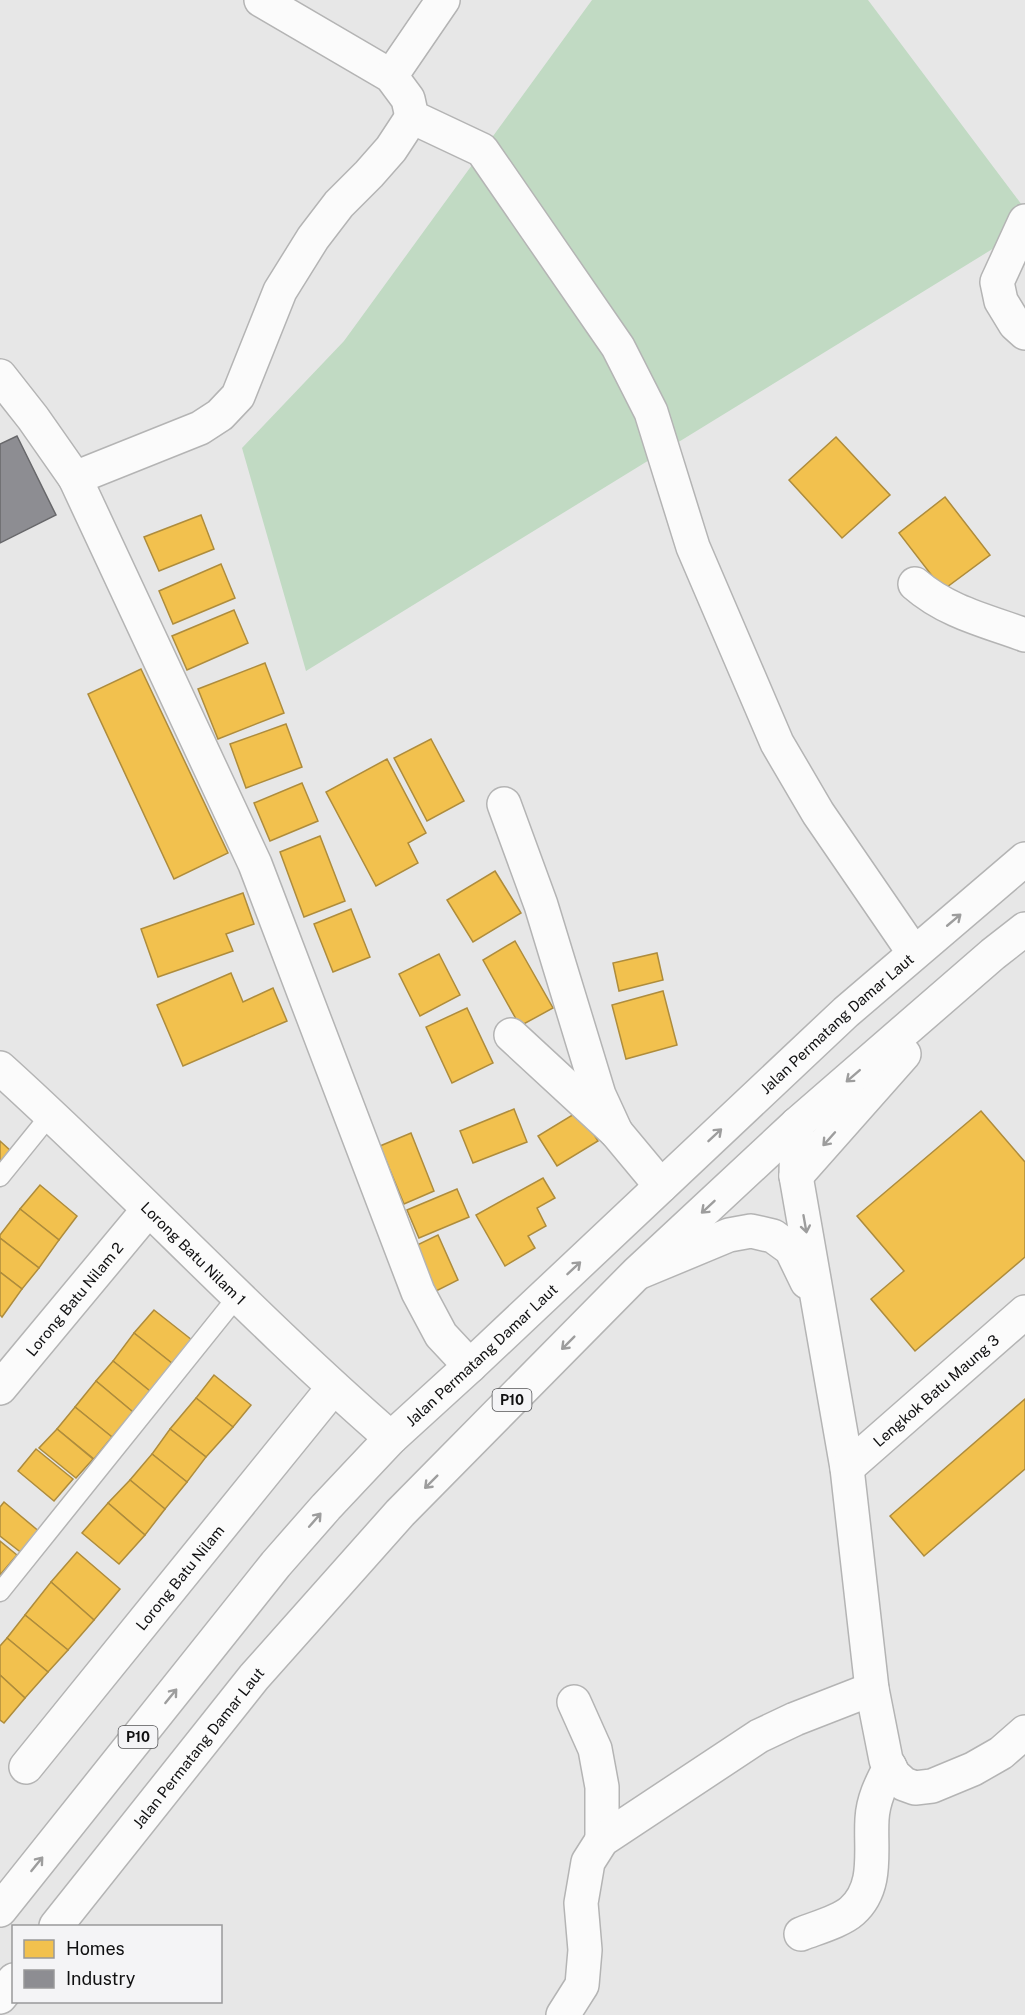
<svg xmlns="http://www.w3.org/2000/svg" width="1025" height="2015" font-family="'Public Sans',sans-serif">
	<rect width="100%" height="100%" fill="#e7e7e7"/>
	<polygon fill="#c1dac3" points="592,0 868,0 1025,209 1025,229 306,671 242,448 344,341"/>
	<g fill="#f2c14e" stroke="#ae8c3c" stroke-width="1.5">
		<polygon points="836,437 890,495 842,538 789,480"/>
		<polygon points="945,497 990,555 943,590 899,533"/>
		<polygon points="201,515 214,549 159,571 144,537"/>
		<polygon points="221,564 235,598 173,624 159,591"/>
		<polygon points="234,610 248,643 187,670 172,636"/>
		<polygon points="265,663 284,713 218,739 198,689"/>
		<polygon points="141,669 228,853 174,879 88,694"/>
		<polygon points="286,724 302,767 246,788 230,744"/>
		<polygon points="431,739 464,801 427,821 394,758"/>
		<polygon points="387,759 426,833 408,843 418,863 376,886 326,792"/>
		<polygon points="302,783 318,821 270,841 254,803"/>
		<polygon points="320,836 345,901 304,917 280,852"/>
		<polygon points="495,871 521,913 473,942 447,900"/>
		<polygon points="243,893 254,924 226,934 233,951 158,977 141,929"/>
		<polygon points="351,909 370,957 333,972 314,924"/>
		<polygon points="515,941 553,1008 520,1026 483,960"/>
		<polygon points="657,953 663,980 619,991 613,963"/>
		<polygon points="439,954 460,995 420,1016 399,974"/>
		<polygon points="231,973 243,1002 273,988 287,1021 183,1066 157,1005"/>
		<polygon points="663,991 677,1045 626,1059 612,1005"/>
		<polygon points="467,1008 493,1063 452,1083 426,1027"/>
		<polygon points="514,1109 527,1142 473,1163 460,1131"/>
		<polygon points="579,1111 598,1141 557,1166 538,1136"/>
		<polygon points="981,1111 1025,1162 1025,1257 915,1351 871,1299 904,1271 857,1216"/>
		<polygon points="411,1133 434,1191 404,1204 380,1146"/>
		<polygon points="0,1141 11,1151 0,1164"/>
		<polygon points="543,1178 555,1198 537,1208 546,1226 528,1236 535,1248 505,1266 476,1215"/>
		<polygon points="40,1185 77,1216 59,1240 20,1209"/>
		<polygon points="457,1189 469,1217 419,1238 407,1210"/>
		<polygon points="20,1209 59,1240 39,1268 0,1238 0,1235"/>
		<polygon points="438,1235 458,1280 436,1291 415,1246"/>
		<polygon points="0,1238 39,1268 22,1289 0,1272"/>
		<polygon points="0,1272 22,1289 2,1317 0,1315"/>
		<polygon points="154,1310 192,1340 173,1364 134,1333"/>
		<polygon points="134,1333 173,1364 150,1391 113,1361"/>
		<polygon points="113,1361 150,1391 133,1412 96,1381"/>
		<polygon points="214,1375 251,1405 233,1427 196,1398"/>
		<polygon points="96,1381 133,1412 112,1437 75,1407"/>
		<polygon points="196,1398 233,1427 206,1457 170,1429"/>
		<polygon points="1025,1399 1025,1469 924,1556 890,1516"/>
		<polygon points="75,1407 112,1437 94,1459 57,1429"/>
		<polygon points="57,1429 93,1459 76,1478 39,1448"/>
		<polygon points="170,1429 206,1457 187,1482 152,1454"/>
		<polygon points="36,1449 73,1479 54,1501 18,1471"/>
		<polygon points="152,1454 187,1482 165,1509 130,1480"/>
		<polygon points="130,1480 165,1509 145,1535 108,1503"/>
		<polygon points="4,1502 41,1533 23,1554 0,1536 0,1507"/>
		<polygon points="108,1503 145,1535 119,1564 82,1533"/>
		<polygon points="0,1541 17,1555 0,1575"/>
		<polygon points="77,1552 120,1589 94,1620 51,1582"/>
		<polygon points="51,1582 94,1620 68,1650 25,1615"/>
		<polygon points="25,1615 68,1650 48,1672 7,1638"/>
		<polygon points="7,1638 48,1672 25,1698 0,1675 0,1646"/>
		<polygon points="0,1675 25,1698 4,1723 0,1720"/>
	</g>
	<polygon fill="#8d8d92" stroke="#68686b" stroke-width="1.5" points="17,436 56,515 0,543 0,444"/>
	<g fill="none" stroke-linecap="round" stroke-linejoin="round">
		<defs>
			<g id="service">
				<polyline points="0,1177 51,1114"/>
				<polyline points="0,1592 237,1297"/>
			</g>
			<g id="minor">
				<polyline points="261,0 391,76 408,99 412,117 482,150 618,347 651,412 693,547 777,743 818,813 914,953"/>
				<polyline points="391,76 443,0"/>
				<polyline points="1025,221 997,282 1001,301 1015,324 1025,333"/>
				<polyline points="0,376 33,418 75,478 255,864 418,1292 441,1335 470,1366"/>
				<polyline points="75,478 200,428 220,415 238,396 280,291 313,238 339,204 369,174 391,149 412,117"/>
				<path d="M915,584C947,612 987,621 1025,635"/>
				<polyline points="504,804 541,905 599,1095 616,1132"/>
				<polyline points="511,1035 616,1132 661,1186"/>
				<path id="s1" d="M0,1068C133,1188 255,1320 391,1438"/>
				<polyline points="797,1124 796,1176 847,1468 872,1689 886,1760 894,1775 904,1784 915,1788 932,1786 973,1769 1001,1753 1025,1732"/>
				<polyline points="640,1272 729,1235 751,1231 773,1236 791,1249 807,1282"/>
				<path id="s2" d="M0,1388L148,1210"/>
				<path id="s3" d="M847,1468L1025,1312"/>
				<polyline points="574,1702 595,1749 602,1787 602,1840"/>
				<path id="s4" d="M26,1767L333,1388"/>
				<path d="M801,1934C816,1928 841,1921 852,1911C879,1887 870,1850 872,1819C873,1800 881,1784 890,1767"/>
				<polyline points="563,2015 582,1985 585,1950 581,1903 588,1862 602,1840 759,1736 795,1719 872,1689"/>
			</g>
			<g id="trunk">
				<polyline points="796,1176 904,1054"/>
				<path id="s5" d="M0,1910L276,1564L326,1507L391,1438L470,1366L846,1012L1025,859"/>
				<path id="s6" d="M56,1926L254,1677L400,1513L637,1273L797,1124L993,954L1025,929"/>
				<polyline points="0,1997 14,1980"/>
			</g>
		</defs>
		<use href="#service" stroke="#b4b4b4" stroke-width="21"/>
		<use href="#minor" stroke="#b4b4b4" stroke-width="36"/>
		<use href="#trunk" stroke="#b4b4b4" stroke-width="36"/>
		<use href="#service" stroke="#fbfbfb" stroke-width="18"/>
		<use href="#minor" stroke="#fbfbfb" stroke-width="33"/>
		<use href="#trunk" stroke="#fbfbfb" stroke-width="33"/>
	</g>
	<defs><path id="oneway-shaft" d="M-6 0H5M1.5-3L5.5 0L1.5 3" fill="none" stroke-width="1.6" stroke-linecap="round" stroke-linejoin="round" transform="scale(1.5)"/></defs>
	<g stroke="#9d9d9d">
		<use href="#oneway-shaft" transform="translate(954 920) rotate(-40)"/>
		<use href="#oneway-shaft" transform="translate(853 1076) rotate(139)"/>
		<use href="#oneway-shaft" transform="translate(715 1135) rotate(-43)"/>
		<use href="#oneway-shaft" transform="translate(829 1139) rotate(132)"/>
		<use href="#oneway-shaft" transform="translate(708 1207) rotate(137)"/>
		<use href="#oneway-shaft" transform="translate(805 1224) rotate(80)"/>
		<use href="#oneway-shaft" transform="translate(574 1268) rotate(-43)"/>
		<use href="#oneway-shaft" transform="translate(568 1343) rotate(135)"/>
		<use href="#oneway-shaft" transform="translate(431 1482) rotate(135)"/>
		<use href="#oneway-shaft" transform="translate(315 1520) rotate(-49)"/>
		<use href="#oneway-shaft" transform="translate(171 1696) rotate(-51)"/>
		<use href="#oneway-shaft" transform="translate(37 1864) rotate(-51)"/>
	</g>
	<g text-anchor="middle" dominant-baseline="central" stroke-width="6" stroke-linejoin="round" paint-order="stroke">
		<g fill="#f4f4f6" stroke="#545456" stroke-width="1.5">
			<rect x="492.5" y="1389" width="39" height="22" rx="4.5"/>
			<rect x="118.5" y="1726" width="39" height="22" rx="4.5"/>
		</g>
		<g font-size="14" font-weight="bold" fill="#101011">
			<text x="512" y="1400">P10</text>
			<text x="138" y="1737">P10</text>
		</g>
		<g font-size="15" fill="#101011" stroke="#f4f4f6">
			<text stroke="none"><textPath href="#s5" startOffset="1222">Jalan Permatang Damar Laut</textPath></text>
			<text stroke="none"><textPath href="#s1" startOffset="268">Lorong Batu Nilam 1</textPath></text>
			<text stroke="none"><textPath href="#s2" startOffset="116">Lorong Batu Nilam 2</textPath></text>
			<text stroke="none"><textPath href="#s5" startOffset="736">Jalan Permatang Damar Laut</textPath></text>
			<text stroke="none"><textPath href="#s3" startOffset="118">Lengkok Batu Maung 3</textPath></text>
			<text stroke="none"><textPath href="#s4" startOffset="244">Lorong Batu Nilam</textPath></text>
			<text stroke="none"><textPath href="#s6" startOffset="228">Jalan Permatang Damar Laut</textPath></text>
		</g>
	</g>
	<rect x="12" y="1925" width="210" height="78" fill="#f4f4f6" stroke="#99999a" stroke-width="1.5"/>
	<rect x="24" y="1940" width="30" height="18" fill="#f2c14e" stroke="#99999a" stroke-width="1.5"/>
	<text x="66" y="1955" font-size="18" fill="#101011">Homes</text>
	<rect x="24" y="1970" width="30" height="18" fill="#8d8d92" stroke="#99999a" stroke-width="1.5"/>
	<text x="66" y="1985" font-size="18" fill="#101011">Industry</text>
</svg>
